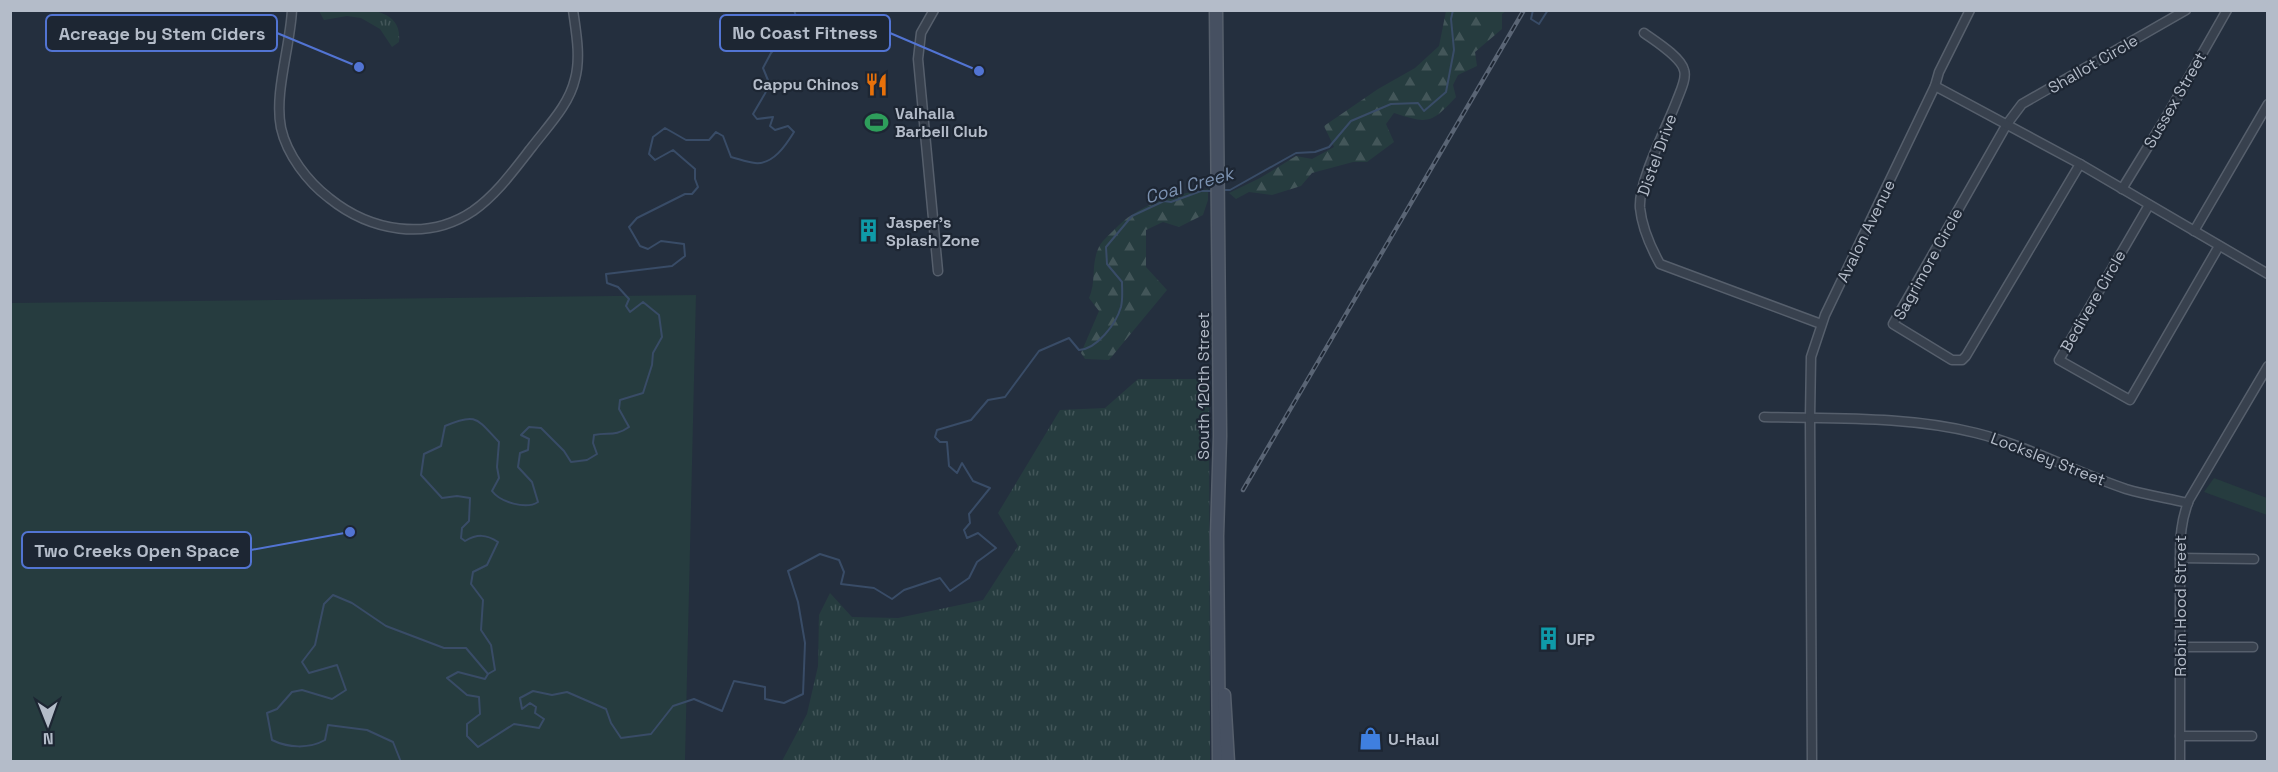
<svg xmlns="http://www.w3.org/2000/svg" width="2278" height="772" font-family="'Space Grotesk',sans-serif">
	<defs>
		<pattern id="grass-tufts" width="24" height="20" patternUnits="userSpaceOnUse" patternTransform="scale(1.5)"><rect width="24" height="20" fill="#263c3f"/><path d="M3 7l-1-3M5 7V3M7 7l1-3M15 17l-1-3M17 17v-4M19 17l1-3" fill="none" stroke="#435659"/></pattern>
		<pattern id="forest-firs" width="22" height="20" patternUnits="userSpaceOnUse" patternTransform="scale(1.5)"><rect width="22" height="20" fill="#263c3f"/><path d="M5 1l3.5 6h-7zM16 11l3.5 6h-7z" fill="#435659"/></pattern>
	</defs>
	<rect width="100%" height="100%" fill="#242f3e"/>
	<g fill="url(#grass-tufts)">
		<path d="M319,11C345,10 404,0 399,42L392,47L380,29L361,18L347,16L324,20Z"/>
		<polygon points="1138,379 1209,379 1210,761 782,761 807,714 818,666 819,615 830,593 852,617 898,618 983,600 1018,546 998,513 1060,410 1105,408"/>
	</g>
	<g fill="url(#forest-firs)">
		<path d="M1446,11H1506L1502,14V29L1475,52L1477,66L1458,75L1453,85L1456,97C1431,124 1428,124 1394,113L1386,124L1394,142L1367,162H1353L1312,173L1301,186L1272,195L1249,192L1236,199L1229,193L1260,178L1296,156L1312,159L1334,147L1324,126L1378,89L1415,68L1439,46Z"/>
		<path d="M1208,189V200L1203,215L1179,227L1163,222L1146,230V267L1167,290L1109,360L1085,359L1081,353L1099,311L1089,298C1097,280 1090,263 1100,245C1103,240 1109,235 1113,231C1138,204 1172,195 1208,189Z"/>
	</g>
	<g fill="#263c3f">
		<polygon points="696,295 685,761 11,761 11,303"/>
		<polygon points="2214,478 2267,498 2267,515 2204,492"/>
	</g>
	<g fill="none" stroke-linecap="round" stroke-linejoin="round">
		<g stroke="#394c67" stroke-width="2">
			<polyline points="1533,10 1531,19 1539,24 1548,10"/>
			<polyline points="1221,190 1230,190 1296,153 1315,152 1329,147 1351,121 1391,104 1418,103 1424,111 1446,92 1454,50 1451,19 1453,10"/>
			<path d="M488,674L495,670L491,645L481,630L483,600L471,584L473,572L487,565L498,542C486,534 477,534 465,541L461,538L462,528L469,521L470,498L457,496L442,498L421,475L424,454L441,446L445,426C477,412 477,419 499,442L497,467L499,478L492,491C500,502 526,510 538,502L532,482L518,467L520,453L528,450L529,439L521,435L529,427L541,428L564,451L571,462L587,460L597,454L593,443L594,435C609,432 615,437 629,427L619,409L620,400L643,393L652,365L653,353L662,337L659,315L643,302L630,312L626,306L629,299L618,287L607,283L606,274L672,266L685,256L684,244L661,241L648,249L640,246L629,227L637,218L685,194H692L698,187L695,179V169L673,150L655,160L649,154L653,137L665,128L686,140H709L716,132L723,136L731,157C739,159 747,162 755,163C773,165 786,145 794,132L788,126L775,130L770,126L773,117L757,119L753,114L770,85L763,68L771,53L798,23L794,10"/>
			<path d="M401,762L393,742L367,730L328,725L325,740C309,749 288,748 272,740L267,713L277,709L292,692L302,690L332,699L346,690L337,665L309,673L302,662L315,645L324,604L333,595L352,603L386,626L444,648H466L488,674L485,679L458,672L447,678L467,695L479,697L480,714L467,724V736L478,747L514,724L539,728L544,719L535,713L536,707L530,703L522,709L520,698L533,691L552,695L567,692L606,709L611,723L621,738L651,734L673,706L694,699L722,711L734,681L765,687V699L784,703L803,694L805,643L798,602L788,571L820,554L839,560L844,572L841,584L874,588L892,599L904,590L940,578L950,591L969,578L977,562L996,548L978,533L967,538L964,530L970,523L969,514L990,488L973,481L962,463L957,473L949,466L947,442H940L935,437L937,430L971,420L988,400L1005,397L1039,351L1069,338L1079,350C1097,349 1116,324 1121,307C1123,299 1122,290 1122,282L1107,264L1106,247L1132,216L1164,201L1171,202L1201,191H1213"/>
		</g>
		<defs>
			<g id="street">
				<path d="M292,10C290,48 274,93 281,128C287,155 308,182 329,198C370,231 427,242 473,211C497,194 514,170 532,147C548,126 569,105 575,79C581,57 576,32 573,10"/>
				<polyline points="934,10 921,33 918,59 938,271"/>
				<path d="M1644,33C1655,41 1681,57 1684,70C1687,78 1680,92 1677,100C1667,127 1638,181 1640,208C1642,228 1650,246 1660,264L1821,324"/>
				<polyline points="1935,86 1939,72 1970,10"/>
				<polyline points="2080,164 1966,356 1962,360 1952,360 1893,324 2007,124 2022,104 2186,10"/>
				<polyline points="2122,189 2165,119 2227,10"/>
				<polyline points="2149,205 2059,360 2130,400 2219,246"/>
				<polyline points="2194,231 2268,104"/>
				<path d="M1764,417C1835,419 1906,416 1976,433C2028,446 2075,472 2126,489C2146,495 2167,498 2188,503"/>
				<polyline points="2180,558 2254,559"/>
				<polyline points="2180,647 2253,647"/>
				<polyline points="2180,736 2252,736"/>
				<polyline points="1812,762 1810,418 1811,357 1825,315 1935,86 2080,164 2268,274"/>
				<path d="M2180,762V558C2180,538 2181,520 2189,500L2268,366"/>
			</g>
			<g id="secondary">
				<polyline points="1216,10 1220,436 1217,536 1219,762"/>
				<polyline points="1224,695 1228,762"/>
			</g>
		</defs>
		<use href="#street" stroke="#565f6c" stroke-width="11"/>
		<use href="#secondary" stroke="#565f6c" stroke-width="15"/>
		<use href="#street" stroke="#38414e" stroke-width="8"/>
		<use href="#secondary" stroke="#465061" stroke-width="12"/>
		<defs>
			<polyline id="rail" points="1243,490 1524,10"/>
		</defs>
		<use href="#rail" stroke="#5a6575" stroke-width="4.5"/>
		<use href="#rail" stroke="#1d2633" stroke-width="2" stroke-dasharray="7" stroke-linecap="butt"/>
	</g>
	<defs>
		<symbol id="restaurant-bare" viewBox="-9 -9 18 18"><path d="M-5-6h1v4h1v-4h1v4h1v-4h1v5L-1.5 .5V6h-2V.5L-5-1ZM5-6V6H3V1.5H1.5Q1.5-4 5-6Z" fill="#e8710a" stroke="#1d2633" stroke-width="2.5" paint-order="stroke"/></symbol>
		<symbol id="stadium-bare" viewBox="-9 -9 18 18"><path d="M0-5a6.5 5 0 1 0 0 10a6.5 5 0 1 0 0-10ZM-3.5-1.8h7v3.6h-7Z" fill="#2e9e5b" stroke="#1d2633" stroke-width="2.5" paint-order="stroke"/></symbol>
		<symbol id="building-bare" viewBox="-9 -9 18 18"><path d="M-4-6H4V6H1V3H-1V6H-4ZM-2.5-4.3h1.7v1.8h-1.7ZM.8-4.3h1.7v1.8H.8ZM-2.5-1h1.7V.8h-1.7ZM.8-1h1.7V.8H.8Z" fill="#0f9aa8" stroke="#1d2633" stroke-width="2.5" paint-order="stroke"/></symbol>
		<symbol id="shop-bare" viewBox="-9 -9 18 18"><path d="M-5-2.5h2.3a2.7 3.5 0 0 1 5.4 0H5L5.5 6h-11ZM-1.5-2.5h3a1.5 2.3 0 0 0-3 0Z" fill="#3f7fe0" stroke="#1d2633" stroke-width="2.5" paint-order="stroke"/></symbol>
	</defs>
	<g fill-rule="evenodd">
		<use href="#restaurant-bare" x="860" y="68" width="33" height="33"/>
		<use href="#stadium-bare" x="860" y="106" width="33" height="33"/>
		<use href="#building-bare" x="852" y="214" width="33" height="33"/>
		<use href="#building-bare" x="1532" y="622" width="33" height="33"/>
		<use href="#shop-bare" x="1354" y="722" width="33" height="33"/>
	</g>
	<g text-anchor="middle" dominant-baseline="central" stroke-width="4.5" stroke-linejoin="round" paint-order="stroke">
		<g font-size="16" fill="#b4bcc9" stroke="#1d2633">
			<text transform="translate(2093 64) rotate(-30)">Shallot Circle</text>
			<text transform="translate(2175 100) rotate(-60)">Sussex Street</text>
			<text transform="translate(1657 155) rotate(-70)">Distel Drive</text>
			<text transform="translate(1866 231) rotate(-64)">Avalon Avenue</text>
			<text transform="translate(1928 264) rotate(-61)">Sagrimore Circle</text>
			<text transform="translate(2093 301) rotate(-60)">Bedivere Circle</text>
			<text transform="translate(1203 386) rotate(-90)">South 120th Street</text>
			<text transform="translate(2048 459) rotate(21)">Locksley Street</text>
			<text transform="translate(2180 606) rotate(-90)">Robin Hood Street</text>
		</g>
		<g font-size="16" font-weight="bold" fill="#b4bcc9" stroke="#1d2633" text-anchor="start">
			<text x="859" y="84" text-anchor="end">Cappu Chinos</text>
			<text x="895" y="113">Valhalla<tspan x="895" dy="18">Barbell Club</tspan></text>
			<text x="886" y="222">Jasper's<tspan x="886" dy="18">Splash Zone</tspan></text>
			<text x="1566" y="639">UFP</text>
			<text x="1388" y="739">U-Haul</text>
		</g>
		<g font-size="18" font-style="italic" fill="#7c92b1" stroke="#1d2633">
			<text transform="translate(1189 185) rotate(-16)">Coal Creek</text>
		</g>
	</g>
	<path fill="none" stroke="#5274d3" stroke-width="2" d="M979 71L890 33M359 67L277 33M350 532L251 550"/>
	<g fill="#5274d3" stroke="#1d2633" stroke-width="2">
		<circle cx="979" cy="71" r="6"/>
		<circle cx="359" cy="67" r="6"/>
		<circle cx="350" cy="532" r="6"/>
	</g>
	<g fill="#1d2633" stroke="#5274d3" stroke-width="2">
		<rect x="720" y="15" width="170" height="36" rx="6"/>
		<rect x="46" y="15" width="231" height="36" rx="6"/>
		<rect x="22" y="532" width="229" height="36" rx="6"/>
	</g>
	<g font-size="18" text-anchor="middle" font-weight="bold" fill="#b4bcc9">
		<text x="805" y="39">No Coast Fitness</text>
		<text x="162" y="40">Acreage by Stem Ciders</text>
		<text x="137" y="557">Two Creeks Open Space</text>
	</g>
	<rect width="2278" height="772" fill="none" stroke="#b4bcc9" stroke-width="24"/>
	<g transform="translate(48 724) rotate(179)" stroke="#1d2633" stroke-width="4.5" paint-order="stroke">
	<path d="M0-4.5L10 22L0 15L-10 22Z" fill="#b4bcc9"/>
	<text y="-9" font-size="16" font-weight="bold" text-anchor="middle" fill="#b4bcc9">N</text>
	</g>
</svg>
